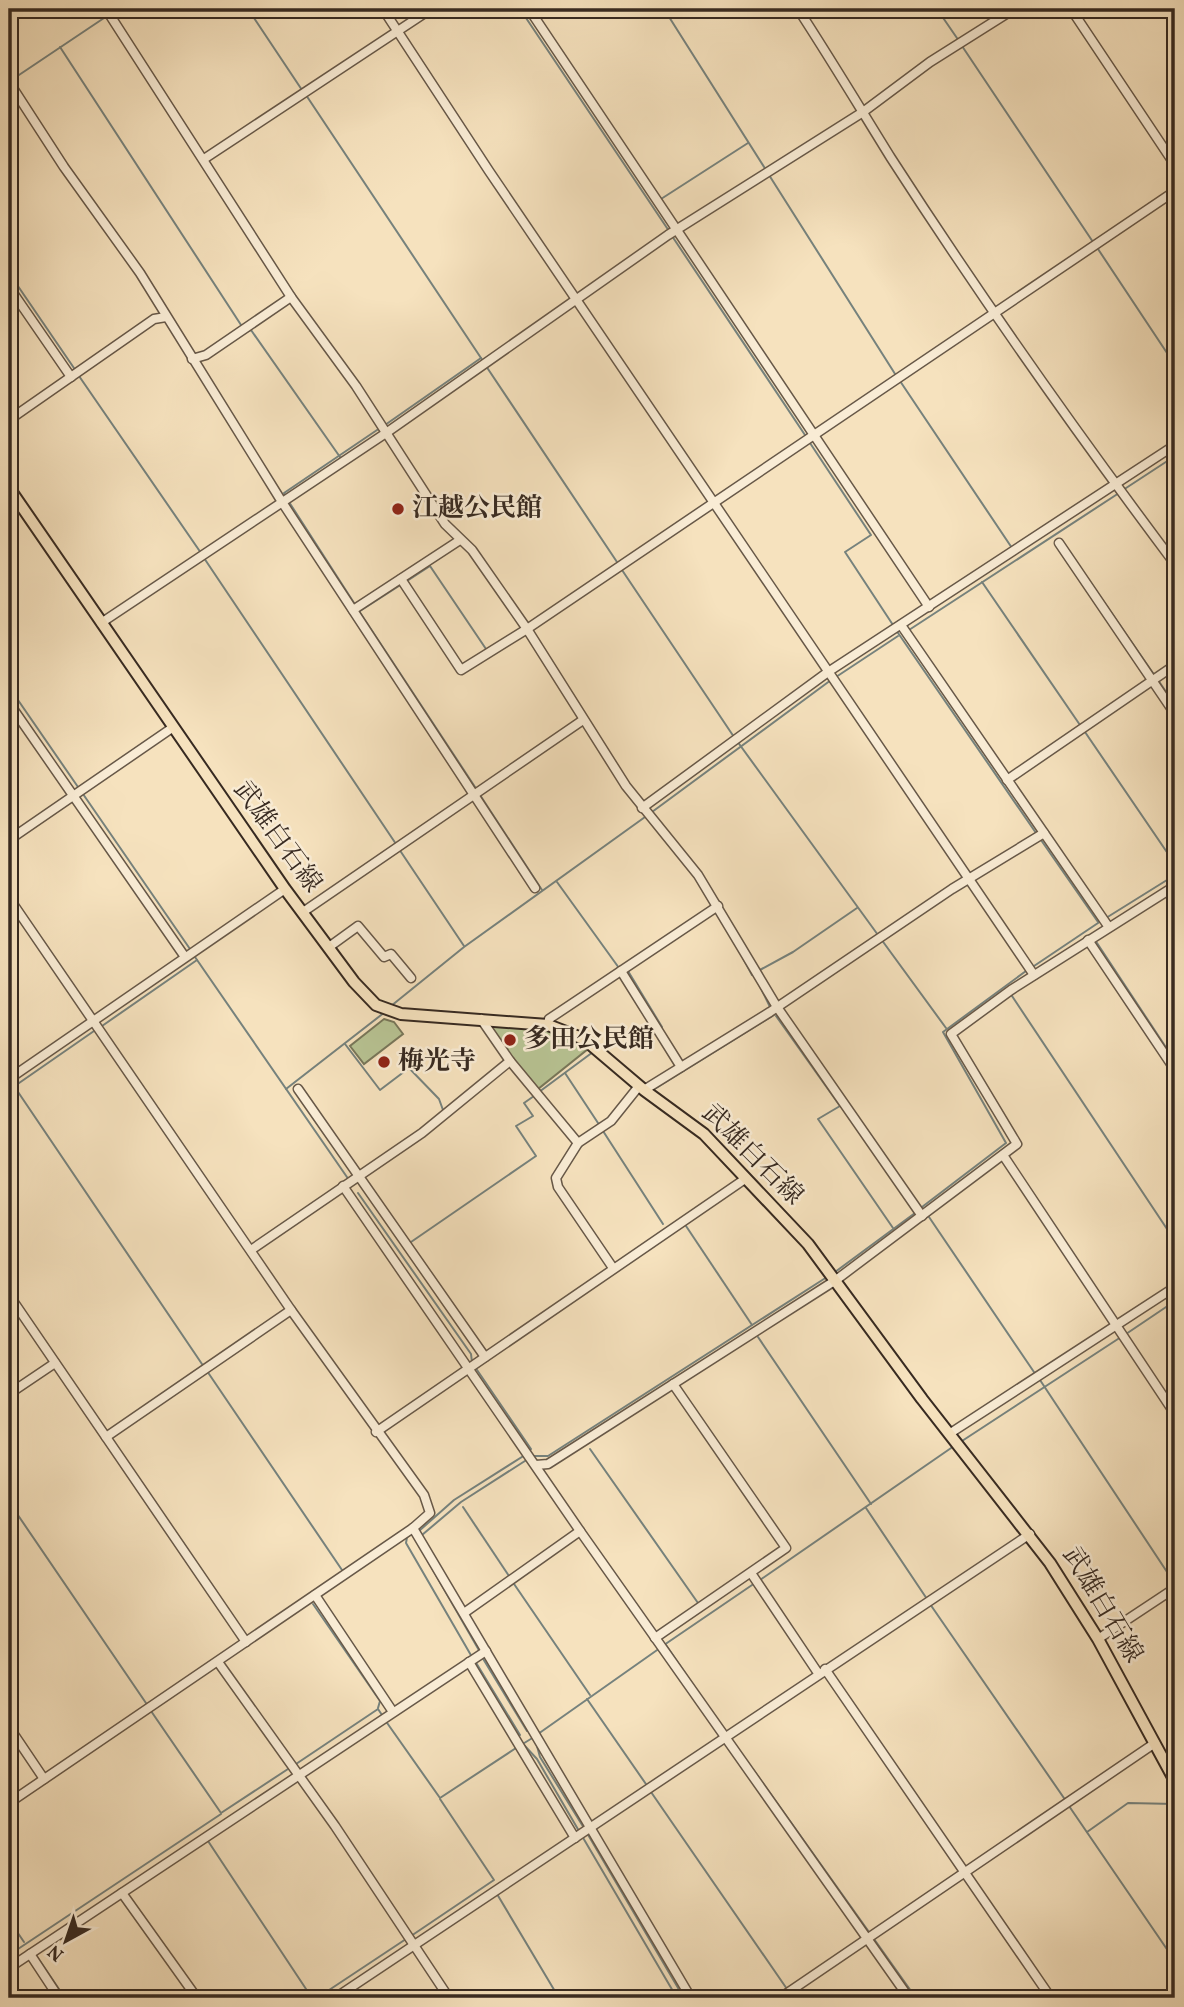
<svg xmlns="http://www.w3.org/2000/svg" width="1184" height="2007" font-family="Vollkorn,'Noto Serif JP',serif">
	<rect width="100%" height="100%" fill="#f6e2be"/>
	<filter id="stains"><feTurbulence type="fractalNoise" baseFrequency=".00286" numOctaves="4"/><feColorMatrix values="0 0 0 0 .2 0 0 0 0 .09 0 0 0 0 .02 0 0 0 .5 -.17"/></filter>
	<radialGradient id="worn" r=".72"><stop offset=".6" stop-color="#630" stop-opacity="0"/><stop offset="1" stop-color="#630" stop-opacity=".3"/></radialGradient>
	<g fill="#b8c494" stroke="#78775a" stroke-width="2">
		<polygon points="384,1019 394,1022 403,1034 364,1064 350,1046"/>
		<path d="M489,1024C525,1027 557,1027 588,1049L538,1089L487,1029Z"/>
	</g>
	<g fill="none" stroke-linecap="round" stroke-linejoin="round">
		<g stroke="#76827d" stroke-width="2">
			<polyline points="248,9 302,90"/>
			<polyline points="520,9 669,231"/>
			<polyline points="664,9 766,170"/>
			<polyline points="937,9 959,41"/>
			<polyline points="111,13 117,9"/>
			<polyline points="962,46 1093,242"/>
			<polyline points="60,47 243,328"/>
			<polyline points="13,79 107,16"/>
			<polyline points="306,95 483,361"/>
			<polyline points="769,175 897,377"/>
			<polyline points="661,199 748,143"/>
			<polyline points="672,236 805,435"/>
			<polyline points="1096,246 1175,365"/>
			<polyline points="9,273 76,371"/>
			<polyline points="246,332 251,330 340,457"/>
			<polyline points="486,366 619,565"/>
			<polyline points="79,376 201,553"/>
			<polyline points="900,381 1012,548"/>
			<polyline points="385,425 481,358"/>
			<polyline points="810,443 871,535 845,552 893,625"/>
			<polyline points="1123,490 1175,456"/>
			<polyline points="286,497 284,493 380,428"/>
			<polyline points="289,502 356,606"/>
			<polyline points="204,558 396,844"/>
			<polyline points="622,570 734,737"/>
			<polyline points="1088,579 1155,676"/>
			<polyline points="407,581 430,566 486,649"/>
			<polyline points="982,582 1080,725"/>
			<polyline points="359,611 477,790"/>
			<polyline points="360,611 402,584"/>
			<polyline points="896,630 1036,833"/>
			<polyline points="909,630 1119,493"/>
			<polyline points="836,677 898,636"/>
			<polyline points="1158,680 1175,705"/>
			<polyline points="9,687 78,787"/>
			<polyline points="1085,732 1175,864"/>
			<polyline points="737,741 878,935"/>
			<polyline points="83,794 190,949"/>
			<polyline points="480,795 542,890"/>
			<polyline points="652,812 831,680"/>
			<polyline points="1041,840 1098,922"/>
			<polyline points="399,849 464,946"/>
			<polyline points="1175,867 1175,868"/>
			<polyline points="557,882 619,968"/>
			<polyline points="1106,918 1175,875"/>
			<polyline points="881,939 946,1028"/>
			<polyline points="1095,940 1175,1061"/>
			<polyline points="195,957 349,1180"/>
			<polyline points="743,958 752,975"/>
			<polyline points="1034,966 1101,921"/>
			<polyline points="628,971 662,1027"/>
			<polyline points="758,971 793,952 857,908"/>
			<polyline points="754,974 771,1009"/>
			<polyline points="1010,993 1175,1241"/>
			<polyline points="391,1006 464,947 645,817"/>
			<polyline points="776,1016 840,1106 818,1119 893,1228"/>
			<polyline points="102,1026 197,960"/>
			<polyline points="345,1044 380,1090 409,1068 439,1099 443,1110"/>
			<polyline points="600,1047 646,1084"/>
			<polyline points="565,1073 600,1126"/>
			<polyline points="14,1086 204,1367"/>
			<polyline points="286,1089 385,1012"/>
			<polyline points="9,1090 94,1031"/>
			<polyline points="653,1090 774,1015"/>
			<polyline points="539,1092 593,1052"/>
			<polyline points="603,1131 663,1224"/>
			<polyline points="358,1193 471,1354 472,1362"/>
			<polyline points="922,1207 1006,1143 943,1032 1026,971"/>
			<polyline points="929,1217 1036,1375"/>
			<polyline points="686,1226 752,1325"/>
			<polyline points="411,1242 536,1156 516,1126 533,1116 524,1103 534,1096"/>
			<polyline points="835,1272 915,1213"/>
			<polyline points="1126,1334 1175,1301"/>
			<polyline points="758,1337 871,1504"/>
			<polyline points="475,1367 531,1449 529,1452"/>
			<polyline points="207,1371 342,1570"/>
			<polyline points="1040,1380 1175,1584"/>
			<polyline points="962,1441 1121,1337"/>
			<polyline points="590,1449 698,1603"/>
			<polyline points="533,1456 548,1456 827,1277"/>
			<polyline points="9,1502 148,1706"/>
			<polyline points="463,1507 509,1576"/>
			<polyline points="866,1508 927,1599"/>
			<polyline points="419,1531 454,1500 525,1455"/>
			<polyline points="414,1533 407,1537 406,1543 472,1657"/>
			<polyline points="422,1535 461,1502 528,1459"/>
			<polyline points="417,1542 480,1652"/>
			<polyline points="760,1580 954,1446"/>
			<polyline points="512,1581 590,1695"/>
			<polyline points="313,1604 380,1701 378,1708"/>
			<polyline points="930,1604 1066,1801"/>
			<polyline points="664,1645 755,1583"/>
			<polyline points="666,1645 704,1701"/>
			<polyline points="482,1657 527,1731"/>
			<polyline points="475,1661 520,1735"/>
			<polyline points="587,1699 648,1787"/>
			<polyline points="151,1711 221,1813 288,1769"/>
			<polyline points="385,1720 440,1798 516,1748"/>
			<polyline points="538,1734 660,1648"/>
			<polyline points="521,1745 534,1737"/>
			<polyline points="524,1745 537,1759 579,1831"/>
			<polyline points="537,1746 540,1757 584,1828"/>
			<polyline points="296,1764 378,1709 382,1715"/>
			<polyline points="752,1768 869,1932"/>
			<polyline points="651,1792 787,1989"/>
			<polyline points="1069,1806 1175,1961"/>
			<polyline points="1087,1832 1128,1803 1175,1804"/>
			<polyline points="587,1833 684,1998"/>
			<polyline points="582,1836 677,1998"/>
			<polyline points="208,1841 312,1998"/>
			<polyline points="497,1894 559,1998"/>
			<polyline points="9,1920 24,1942"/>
			<polyline points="411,1936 494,1880 440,1799"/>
			<polyline points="874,1939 916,1998"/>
			<polyline points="9,1955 221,1814"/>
			<polyline points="36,1955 65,1998"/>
			<polyline points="317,1998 406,1939"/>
		</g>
		<defs>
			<g id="minor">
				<polyline points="106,9 291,297 356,386 445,524 472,550 527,629 626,786 698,875 777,1007 922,1216"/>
				<polyline points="383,9 489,171 1034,975"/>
				<polyline points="529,9 929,607"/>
				<path d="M798,9C830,58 860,108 891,158C980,296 1076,432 1175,564"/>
				<polyline points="1071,9 1175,165"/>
				<polyline points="9,82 64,167 140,273 282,502 535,888"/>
				<polyline points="204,159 431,9"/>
				<polyline points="9,287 71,377"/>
				<polyline points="192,359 206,355 291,297"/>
				<polyline points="9,420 154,319 166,317"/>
				<polyline points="1059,543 1175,714"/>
				<polyline points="401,579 461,670 527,629 1175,191"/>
				<polyline points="353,610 460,540"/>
				<polyline points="101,623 386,433 668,235 863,112 930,62 1014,9"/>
				<polyline points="901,625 1108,926"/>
				<polyline points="9,703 185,957"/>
				<polyline points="1007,780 1175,665"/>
				<polyline points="642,808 828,672 1175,445"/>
				<polyline points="9,840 172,728"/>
				<polyline points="9,898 291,1310 424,1495 430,1513 413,1528 9,1803"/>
				<polyline points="303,912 583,720"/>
				<polyline points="1088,940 1175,1070"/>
				<polyline points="329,947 358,926 384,957 391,954 411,978"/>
				<polyline points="621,971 681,1067"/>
				<polyline points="481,1019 510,1061 578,1143"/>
				<polyline points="548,1025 549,1019 718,906"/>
				<polyline points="9,1079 285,889"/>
				<polyline points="298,1089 485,1357"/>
				<polyline points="644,1090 770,1012 952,889 1044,833"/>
				<polyline points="1003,1155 1175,1414"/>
				<polyline points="343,1186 580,1531 909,1998"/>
				<polyline points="251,1250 422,1133 510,1061"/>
				<polyline points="613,1268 558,1187 556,1178 578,1143 611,1121 639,1086"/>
				<polyline points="9,1295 246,1642"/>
				<polyline points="9,1394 55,1363"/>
				<polyline points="376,1432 745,1179"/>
				<polyline points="949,1434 1175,1287"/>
				<polyline points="106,1437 291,1310"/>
				<polyline points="536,1465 548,1464 836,1280 1017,1144 951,1034 1011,990 1175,886"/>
				<polyline points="413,1528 691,1998"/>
				<polyline points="751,1573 818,1673"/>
				<polyline points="315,1595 393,1712"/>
				<polyline points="464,1613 580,1531"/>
				<polyline points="655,1638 786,1548 673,1384"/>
				<polyline points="1098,1639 1175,1588"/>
				<polyline points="218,1662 335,1826 449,1998"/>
				<polyline points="469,1662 575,1838"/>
				<polyline points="825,1669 1051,1998"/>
				<polyline points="9,1727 44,1779"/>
				<polyline points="122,1893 197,1998"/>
				<polyline points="30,1954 59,1998"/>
				<polyline points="9,1968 486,1651"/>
				<polyline points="335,1998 1030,1534"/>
				<polyline points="780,1998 1155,1743"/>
			</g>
			<polyline id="major" points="9,488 285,889 354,982 376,1005 401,1014 548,1025 584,1039 644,1090 704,1134 808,1244 922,1399 1050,1563 1098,1639 1175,1781"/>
		</defs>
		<use href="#minor" stroke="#675848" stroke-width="11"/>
		<use href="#major" stroke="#372a21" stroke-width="14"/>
		<use href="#minor" stroke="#f9ecd5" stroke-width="8"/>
		<use href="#major" stroke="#f6e2be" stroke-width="10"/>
	</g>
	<g fill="#8f2418" stroke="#f9ecd5" stroke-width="2.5">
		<circle cx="398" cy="509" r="7"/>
		<circle cx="510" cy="1040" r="7"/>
		<circle cx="384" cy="1062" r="7"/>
	</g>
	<g text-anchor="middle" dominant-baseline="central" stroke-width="5" stroke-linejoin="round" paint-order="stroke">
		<g font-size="26" font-weight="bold" fill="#372a21" stroke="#f9ecd5" text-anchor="start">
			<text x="412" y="509">江越公民館</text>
			<text x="524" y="1040">多田公民館</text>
			<text x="398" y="1062">梅光寺</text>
		</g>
		<g font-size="26" fill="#372a21" stroke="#f9ecd5">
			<text transform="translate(277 837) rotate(54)">武雄白石線</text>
			<text transform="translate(752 1155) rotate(45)">武雄白石線</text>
			<text transform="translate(1102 1605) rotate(59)">武雄白石線</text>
		</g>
	</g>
	<rect width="1184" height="2007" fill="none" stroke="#f6e2be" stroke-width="35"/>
	<rect x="10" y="10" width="1163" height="1986" fill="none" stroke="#372a21" stroke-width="3.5"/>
	<rect x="18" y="18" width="1149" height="1972" fill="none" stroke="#372a21" stroke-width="2"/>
	<g transform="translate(66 1941) rotate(220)" stroke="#f9ecd5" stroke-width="5" paint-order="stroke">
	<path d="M0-5L12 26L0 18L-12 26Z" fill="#372a21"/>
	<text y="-10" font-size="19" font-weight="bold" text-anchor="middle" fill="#372a21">N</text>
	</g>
	<rect width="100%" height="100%" filter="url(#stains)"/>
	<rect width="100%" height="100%" fill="url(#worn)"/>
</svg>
